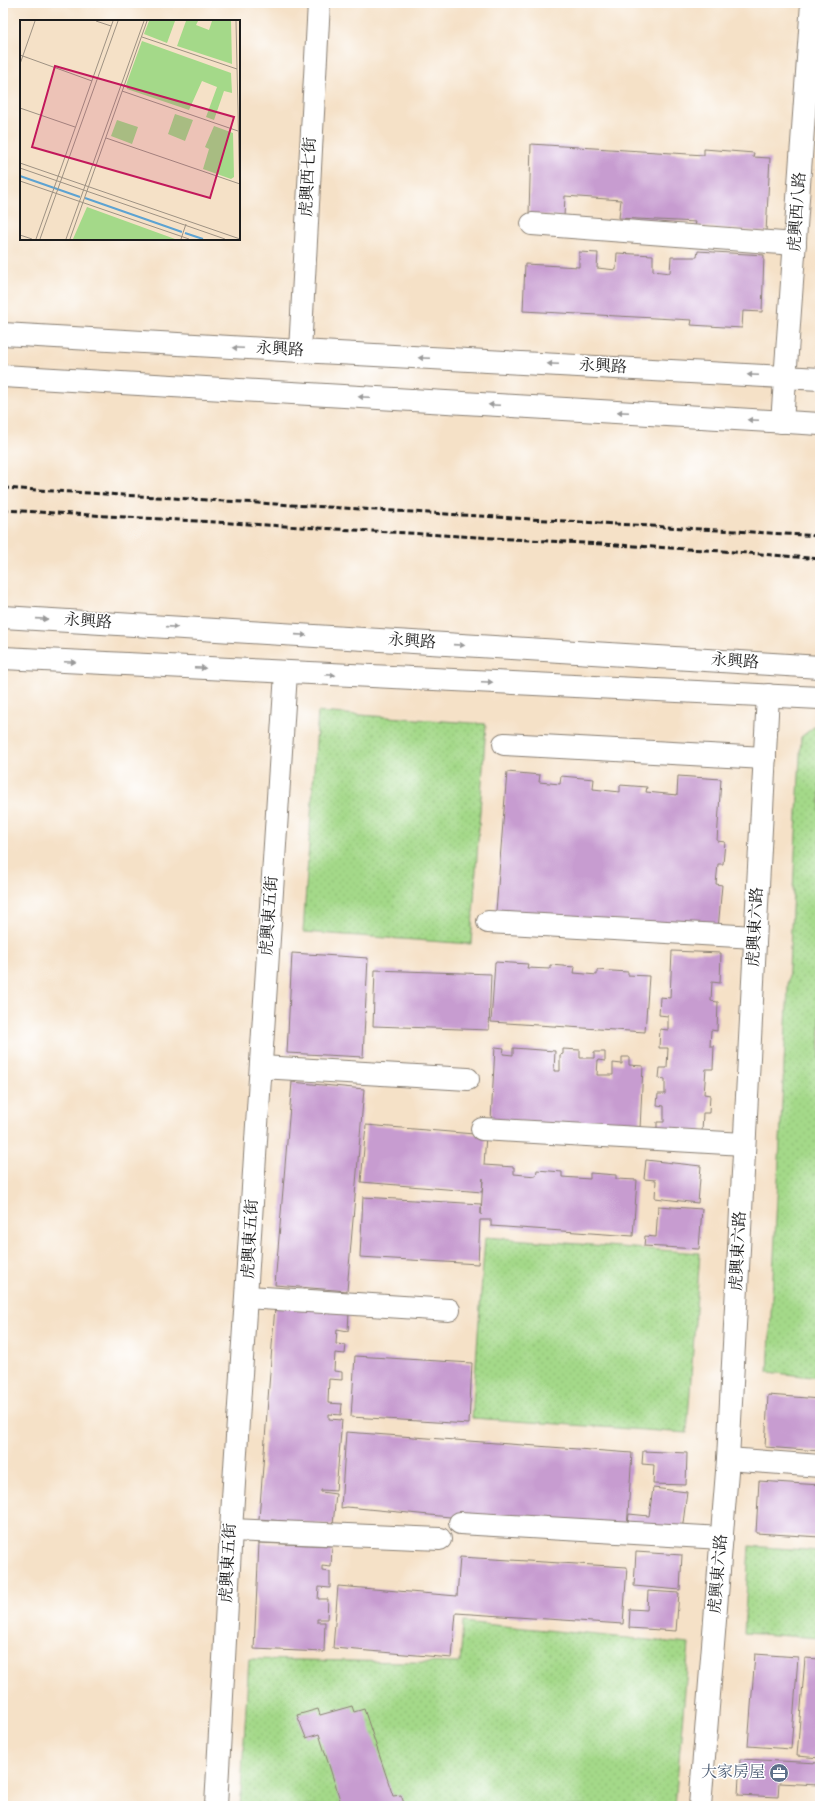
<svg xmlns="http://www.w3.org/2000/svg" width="823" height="1809" font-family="'Old Standard TT','Noto Serif TC',serif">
	<defs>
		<pattern id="grass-dots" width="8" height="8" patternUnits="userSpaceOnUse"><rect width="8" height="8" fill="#a4d989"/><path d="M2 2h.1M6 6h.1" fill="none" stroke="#8dba76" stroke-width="1.8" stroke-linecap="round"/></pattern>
	</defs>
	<rect width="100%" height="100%" fill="#fff"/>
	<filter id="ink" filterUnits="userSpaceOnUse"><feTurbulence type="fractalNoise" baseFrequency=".025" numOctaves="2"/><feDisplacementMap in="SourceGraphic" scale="8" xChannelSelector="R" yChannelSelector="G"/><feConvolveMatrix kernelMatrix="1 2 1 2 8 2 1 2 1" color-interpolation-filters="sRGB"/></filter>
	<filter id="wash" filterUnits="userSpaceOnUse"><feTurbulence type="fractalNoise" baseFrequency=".012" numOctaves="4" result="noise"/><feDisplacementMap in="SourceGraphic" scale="16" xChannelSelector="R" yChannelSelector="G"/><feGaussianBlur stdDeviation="0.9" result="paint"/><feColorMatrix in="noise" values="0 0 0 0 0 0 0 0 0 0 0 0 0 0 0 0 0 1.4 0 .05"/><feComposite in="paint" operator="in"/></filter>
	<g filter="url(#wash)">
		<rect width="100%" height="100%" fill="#f5e1c7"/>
		<g fill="url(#grass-dots)" stroke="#607a52">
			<polygon points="318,712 486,724 471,944 303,932"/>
			<polygon points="820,722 820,1378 768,1372 801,737"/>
			<polygon points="485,1237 700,1253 687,1433 472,1418"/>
			<polygon points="749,1546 820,1551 820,1638 744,1633"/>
			<polygon points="463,1622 689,1644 675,1806 240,1806 249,1659 460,1663"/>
		</g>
		<g id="blocks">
			<g fill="#c79cd0">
				<polygon points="531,144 704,155 704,149 754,153 753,157 770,158 766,232 695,226 696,222 619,218 621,200 565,196 564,217 529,214"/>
				<polygon points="698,251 764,255 762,312 743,311 742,328 691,325 692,320 523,311 525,264 579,267 579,252 598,253 597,268 616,270 617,253 653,255 653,271 670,273 671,257 697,257"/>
				<polygon points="507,772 540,775 539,782 560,784 561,776 594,779 593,789 620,792 620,785 647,787 646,792 677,795 678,776 721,779 717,841 725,842 723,864 718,864 716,884 722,885 718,929 496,911"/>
				<polygon points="672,951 721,953 720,983 712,982 711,1001 718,1002 717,1031 711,1030 710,1046 714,1046 713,1069 706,1069 704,1094 710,1095 709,1113 703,1113 702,1132 657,1130 657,1122 664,1122 664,1106 657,1105 658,1094 665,1094 665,1079 659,1078 660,1068 667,1068 668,1048 659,1048 660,1029 668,1030 668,1016 659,1015 660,997 670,998"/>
				<polygon points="292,953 368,958 363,1057 287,1053"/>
				<polygon points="495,962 528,964 527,968 550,969 550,965 575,967 574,973 597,975 597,970 628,972 628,975 649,976 645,1032 491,1022"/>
				<polygon points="375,970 491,974 489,1030 373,1026"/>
				<polygon points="495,1047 504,1048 503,1054 513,1055 513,1048 555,1051 554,1071 560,1071 560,1055 563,1054 563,1049 580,1050 580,1058 594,1058 594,1052 605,1052 605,1061 598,1060 597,1075 613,1075 613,1063 622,1064 622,1057 629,1057 629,1065 643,1066 640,1129 491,1120"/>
				<polygon points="292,1082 364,1089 347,1291 275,1285"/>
				<polygon points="366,1125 486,1135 484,1165 514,1167 514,1174 536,1176 537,1170 562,1172 562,1177 590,1179 590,1173 616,1175 616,1179 637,1180 633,1236 491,1226 491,1220 480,1220 478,1264 360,1257 363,1197 481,1204 481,1215 483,1178 482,1192 361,1182"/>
				<polygon points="646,1160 701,1166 698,1203 655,1198 656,1180 644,1179"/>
				<polygon points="658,1206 702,1209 699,1249 644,1246 645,1236 656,1237"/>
				<polygon points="275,1306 349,1312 348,1331 337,1329 336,1344 346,1345 345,1354 335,1353 334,1371 342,1372 342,1380 329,1379 328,1403 342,1404 341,1415 329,1414 329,1419 342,1420 336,1491 321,1490 321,1492 336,1494 333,1525 259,1519"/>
				<polygon points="355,1356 472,1363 469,1424 351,1417"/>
				<polygon points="768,1395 820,1399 820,1451 765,1447"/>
				<polygon points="346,1432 632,1453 627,1529 450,1517 347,1507 341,1508"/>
				<polygon points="643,1451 687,1453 686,1485 653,1484 654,1465 642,1464"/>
				<polygon points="759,1481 820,1485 820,1537 756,1533"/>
				<polygon points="653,1488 687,1492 682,1531 628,1523 629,1514 649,1516"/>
				<polygon points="259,1543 332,1546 331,1567 322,1566 322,1571 330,1572 330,1588 319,1587 318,1599 328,1599 327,1619 317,1619 317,1622 325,1622 324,1652 254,1649"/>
				<polygon points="636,1552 682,1555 680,1590 634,1586"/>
				<polygon points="460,1557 627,1567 623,1624 456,1613 452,1658 333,1648 338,1586 457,1596"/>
				<polygon points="648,1591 679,1593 676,1631 629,1628 630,1609 647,1610"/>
				<polygon points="755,1654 798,1657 791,1749 748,1746"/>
				<polygon points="805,1658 820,1659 820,1758 797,1756"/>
				<polygon points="352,1706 354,1712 364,1709 393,1796 401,1795 405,1806 342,1806 319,1734 306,1738 297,1715 318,1709 320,1715"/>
				<polygon points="740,1759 819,1763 818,1785 779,1783 778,1797 738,1795"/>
			</g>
		</g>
	</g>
	<g filter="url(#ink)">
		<use href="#blocks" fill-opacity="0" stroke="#887e72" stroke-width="1"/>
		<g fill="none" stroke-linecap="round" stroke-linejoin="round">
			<defs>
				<g id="minor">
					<polyline points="532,224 795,244"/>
					<polyline points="3,334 300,351 820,379"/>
					<polyline points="300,351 319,3"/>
					<polyline points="3,376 820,424"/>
					<polyline points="782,422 812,3"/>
					<polyline points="3,617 820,667"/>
					<polyline points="3,658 820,698"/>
					<polyline points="504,744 765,758"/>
					<polyline points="488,922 755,937"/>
					<polyline points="261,1067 468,1079"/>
					<polyline points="482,1129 744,1144"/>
					<polyline points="247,1297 449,1310"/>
					<polyline points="728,1459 820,1466"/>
					<polyline points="460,1523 722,1538"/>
					<polyline points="231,1530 440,1539"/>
					<polyline points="216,1806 231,1530 286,673"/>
					<polyline points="700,1806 728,1459 768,695"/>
				</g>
			</defs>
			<use href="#minor" stroke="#887e72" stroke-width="24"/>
			<use href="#minor" stroke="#fff" stroke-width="22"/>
			<g stroke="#1c1c1c" stroke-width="3" stroke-dasharray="6 3" stroke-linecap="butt">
				<polyline points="3,488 820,536"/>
				<polyline points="3,510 723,551 820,559"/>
			</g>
		</g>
		<defs><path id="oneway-solid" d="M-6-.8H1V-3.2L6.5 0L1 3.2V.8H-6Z"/></defs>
		<g fill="#999">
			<use href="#oneway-solid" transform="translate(238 348) rotate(-177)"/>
			<use href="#oneway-solid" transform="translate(424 358) rotate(-177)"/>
			<use href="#oneway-solid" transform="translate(553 364) rotate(-177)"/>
			<use href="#oneway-solid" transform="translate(753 375) rotate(-177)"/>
			<use href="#oneway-solid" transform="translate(364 397) rotate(-177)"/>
			<use href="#oneway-solid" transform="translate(494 405) rotate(-177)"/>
			<use href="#oneway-solid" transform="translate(623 412) rotate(-177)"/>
			<use href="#oneway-solid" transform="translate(753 420) rotate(-177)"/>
			<use href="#oneway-solid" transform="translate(42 619) rotate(4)"/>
			<use href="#oneway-solid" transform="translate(172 627) rotate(4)"/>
			<use href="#oneway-solid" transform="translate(301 635) rotate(4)"/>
			<use href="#oneway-solid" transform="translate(459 645) rotate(4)"/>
			<use href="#oneway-solid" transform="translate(70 662) rotate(3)"/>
			<use href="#oneway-solid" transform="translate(200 668) rotate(3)"/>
			<use href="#oneway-solid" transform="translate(330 675) rotate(3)"/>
			<use href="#oneway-solid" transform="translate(487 682) rotate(3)"/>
		</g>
	</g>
	<defs>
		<symbol id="office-disc" viewBox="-11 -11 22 22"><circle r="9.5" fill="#5c6f8a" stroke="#fff"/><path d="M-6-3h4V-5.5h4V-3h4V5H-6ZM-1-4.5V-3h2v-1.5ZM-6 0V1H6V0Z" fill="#fff"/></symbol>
	</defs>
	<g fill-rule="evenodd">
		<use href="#office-disc" x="768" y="1762" width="22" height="22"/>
	</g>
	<g text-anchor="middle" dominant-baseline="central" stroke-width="3" stroke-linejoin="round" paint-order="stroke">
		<g font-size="16" fill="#1c1c1c" stroke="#fff">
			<text transform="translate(309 177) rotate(-87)">虎興西七街</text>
			<text transform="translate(798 212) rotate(-86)">虎興西八路</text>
			<text transform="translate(280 350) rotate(3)">永興路</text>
			<text transform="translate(603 367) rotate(3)">永興路</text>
			<text transform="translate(88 622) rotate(4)">永興路</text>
			<text transform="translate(412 642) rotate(4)">永興路</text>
			<text transform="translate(735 662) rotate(4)">永興路</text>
			<text transform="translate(270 916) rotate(-86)">虎興東五街</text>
			<text transform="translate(756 927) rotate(-87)">虎興東六路</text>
			<text transform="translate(251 1239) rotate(-87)">虎興東五街</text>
			<text transform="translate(739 1251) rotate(-87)">虎興東六路</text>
			<text transform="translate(229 1563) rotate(-87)">虎興東五街</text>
			<text transform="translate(719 1574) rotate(-85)">虎興東六路</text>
		</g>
		<g font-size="16" fill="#4e5e75" stroke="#fff" text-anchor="end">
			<text x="765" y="1773">大家房屋</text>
		</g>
	</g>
	<g transform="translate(20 20)">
		<rect width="220" height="220" fill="#f5e1c7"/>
		<path d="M129,1H155L147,23L124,14ZM166,1H178L176,5L189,10L192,1H211L212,44L157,26ZM122,21L211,53L212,73L204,71L194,100L186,97L197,67L182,61L169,90L107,69L106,65ZM155,94L173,100L165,121L148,114ZM97,100L118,107L112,124L91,116ZM194,106L213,113L214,157L211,159L183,149L189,129L185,127Z" fill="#a4d989"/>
		<path d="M67,187L155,219H156H53Z" fill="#a4d989"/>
		<path fill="none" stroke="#5da3d2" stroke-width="2" d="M0,156L60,177M65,178L162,212M165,213L183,219"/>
		<path fill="none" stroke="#9e9283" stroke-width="1" d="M76,1L91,6M216,1L220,181M122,17L217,49M0,35L72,61M0,44L15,1M102,71L218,111M0,88L55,107M86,118L220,164M0,143L220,219M0,148L205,219M0,161L169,219M0,215L12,219M16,219L93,1M20,219L98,1M46,219L124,1M50,219L127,1M161,219L166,204"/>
		<path fill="#c2185b" fill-opacity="0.15" stroke="#c2185b" stroke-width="2" d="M35,46L214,97L190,178L12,127Z"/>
		<rect width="220" height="220" fill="none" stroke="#1c1c1c" stroke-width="2"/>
	</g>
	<rect width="823" height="1809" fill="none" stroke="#fff" stroke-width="16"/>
</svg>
